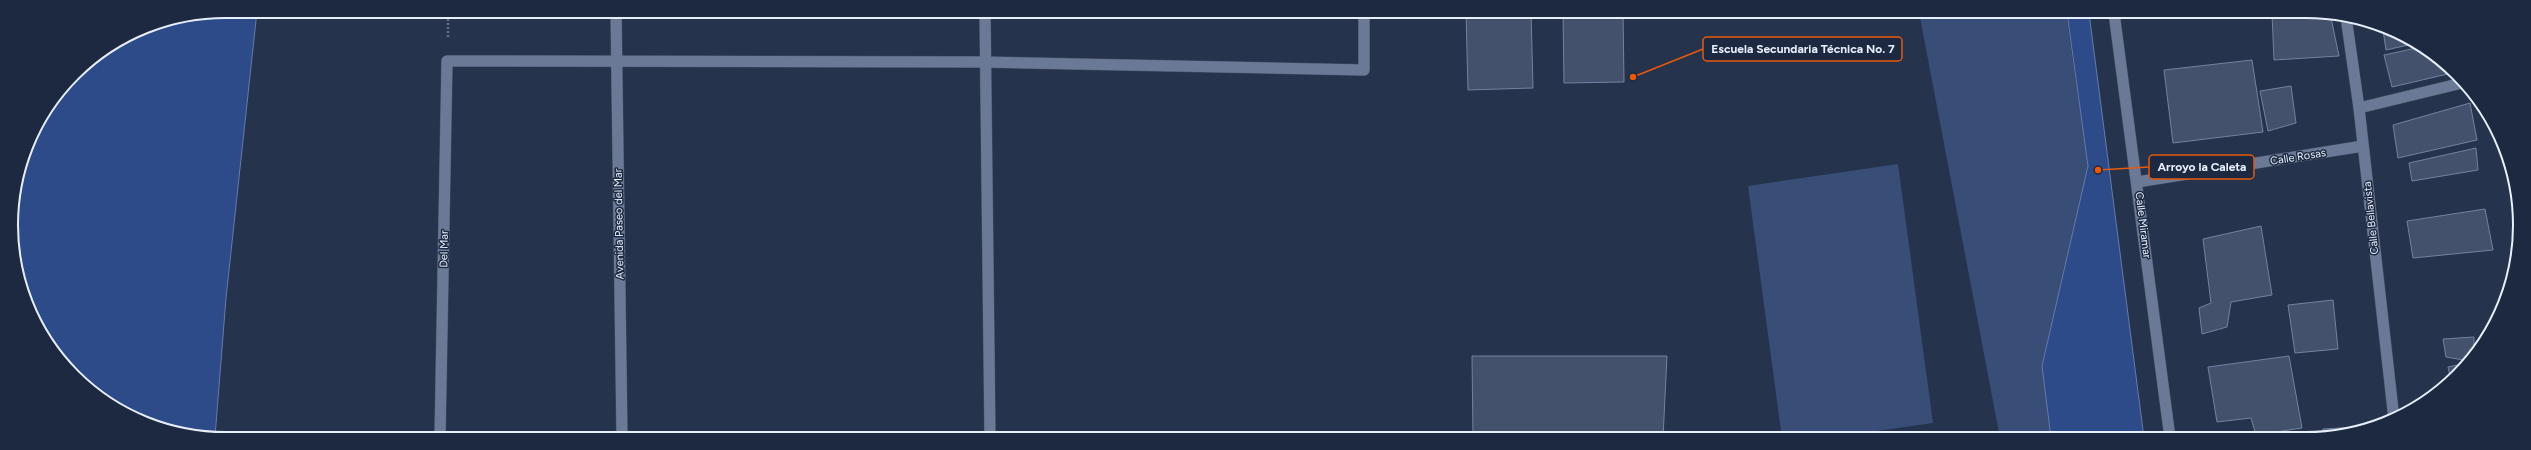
<svg xmlns="http://www.w3.org/2000/svg" width="2531" height="450" font-family="Figtree,sans-serif">
	<rect width="100%" height="100%" fill="#26334c"/>
	<g fill="#384e77">
		<polygon points="1919,12 2066,13 2088,166 2042,366 2051,438 2000,438"/>
		<polygon points="1898,164 1933,423 1827,438 1782,438 1748,186"/>
	</g>
	<g fill="#2d4b88" stroke="#657cab">
		<polygon points="225,11 257,11 226,298 215,437 197,437 118,410 64,366 22,294 11,211 33,131 74,74 143,27"/>
		<polygon points="2067,13 2089,13 2144,438 2051,438 2042,366 2088,166"/>
	</g>
	<g fill="#43516c" stroke="#7382a0">
		<polygon points="1466,12 1531,12 1533,88 1468,90"/>
		<polygon points="1563,12 1623,12 1624,82 1564,83"/>
		<polygon points="2288,13 2330,13 2339,56 2274,60 2272,14"/>
		<polygon points="2383,30 2413,40 2417,43 2386,50"/>
		<polygon points="2421,47 2452,73 2392,87 2384,55"/>
		<polygon points="2252,60 2263,132 2173,143 2164,70"/>
		<polygon points="2291,86 2296,123 2268,131 2260,91"/>
		<polygon points="2470,103 2477,140 2398,158 2393,125"/>
		<polygon points="2476,148 2478,170 2412,181 2409,163"/>
		<polygon points="2485,209 2493,250 2413,258 2407,221"/>
		<polygon points="2261,226 2272,295 2231,302 2227,327 2202,334 2199,308 2211,303 2203,239"/>
		<polygon points="2333,300 2338,349 2295,353 2288,305"/>
		<polygon points="2474,337 2474,353 2469,361 2446,357 2443,339"/>
		<polygon points="1472,356 1667,356 1663,438 1473,438"/>
		<polygon points="2289,356 2302,428 2256,435 2251,418 2217,422 2208,367"/>
		<polygon points="2467,363 2457,376 2451,381 2448,367"/>
		<polygon points="2374,426 2324,438 2323,429"/>
		<polygon points="2249,434 2250,438 2236,438"/>
	</g>
	<g fill="none" stroke-linecap="round" stroke-linejoin="round">
		<defs>
			<g id="minor">
				<polyline points="616,11 622,437"/>
				<polyline points="985,12 990,438"/>
				<polyline points="2114,13 2170,438"/>
				<polyline points="2346,17 2359,108 2394,419"/>
				<polyline points="2359,108 2462,83"/>
				<polyline points="2137,182 2363,146"/>
				<polyline points="440,437 447,61 984,62 1364,70 1364,12"/>
			</g>
		</defs>
		<use href="#minor" stroke="#475166" stroke-width="12"/>
		<polyline stroke="#657085" stroke-width="2.5" stroke-dasharray="2 2" stroke-linecap="butt" points="448,37 448,11"/>
		<use href="#minor" stroke="#6a7a96" stroke-width="11"/>
	</g>
	<g text-anchor="middle" dominant-baseline="central" stroke-width="3" stroke-linejoin="round" paint-order="stroke">
		<g font-size="11" fill="#e8effc" stroke="#1c2941">
			<text transform="translate(2298 157) rotate(-9)">Calle Rosas</text>
			<text transform="translate(2371 218) rotate(-96)">Calle Bellavista</text>
			<text transform="translate(619 224) rotate(-91)">Avenida Paseo del Mar</text>
			<text transform="translate(2143 225) rotate(83)">Calle Miramar</text>
			<text transform="translate(444 249) rotate(-89)">Del Mar</text>
		</g>
	</g>
	<path d="M0 0H2531V450H0ZM225 18H2306A207 207 0 0 1 2513 225V225A207 207 0 0 1 2306 432H225A207 207 0 0 1 18 225V225A207 207 0 0 1 225 18Z" fill="#1c2941" fill-rule="evenodd"/>
	<path fill="none" stroke="#e8effc" stroke-width="2" d="M225 18H2306A207 207 0 0 1 2513 225V225A207 207 0 0 1 2306 432H225A207 207 0 0 1 18 225V225A207 207 0 0 1 225 18Z"/>
	<path fill="none" stroke="#e8590c" stroke-width="1.5" d="M1633 77L1703 49M2098 170L2149 167"/>
	<g fill="#e8590c" stroke="#1c2941" stroke-width="1.5">
		<circle cx="1633" cy="77" r="4"/>
		<circle cx="2098" cy="170" r="4"/>
	</g>
	<g fill="#1c2941" stroke="#e8590c" stroke-width="1.5">
		<rect x="1703" y="37" width="199" height="24" rx="4"/>
		<rect x="2149" y="155" width="105" height="24" rx="4"/>
	</g>
	<g font-size="12" text-anchor="middle" font-weight="bold" fill="#e8effc">
		<text x="1803" y="53">Escuela Secundaria Técnica No. 7</text>
		<text x="2202" y="171">Arroyo la Caleta</text>
	</g>
</svg>
